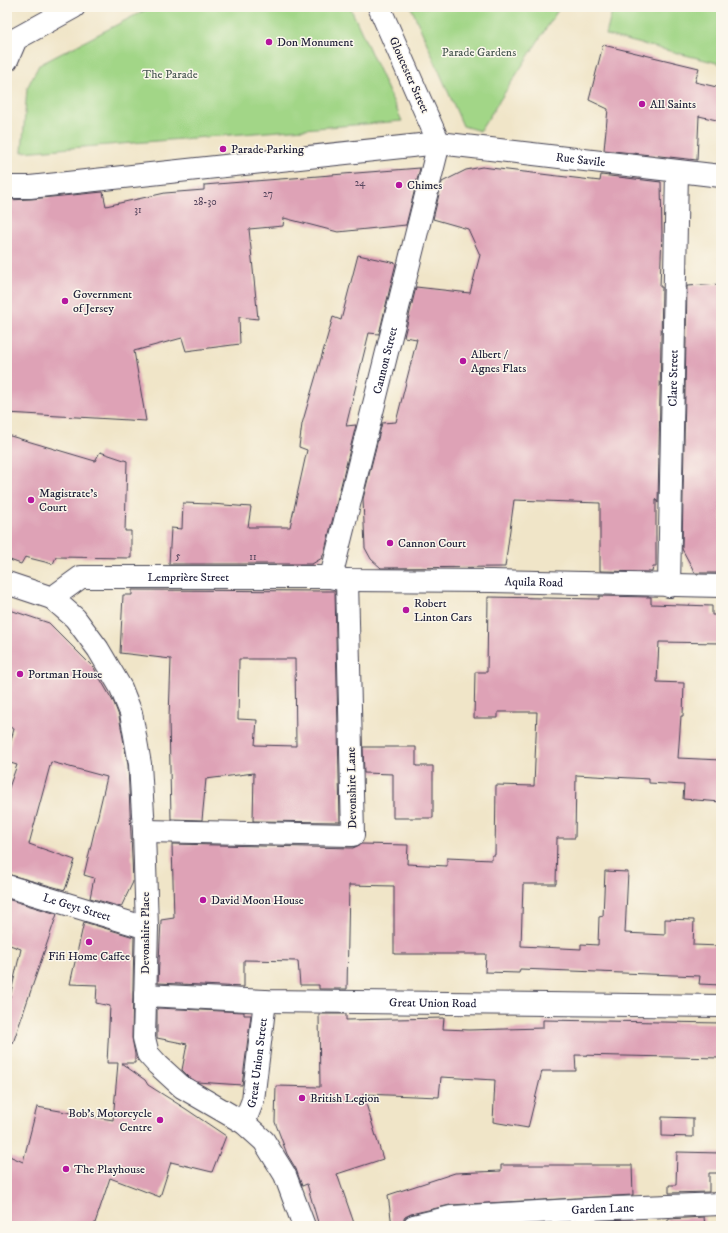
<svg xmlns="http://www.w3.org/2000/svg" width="728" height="1233" font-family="'IM FELL DW Pica',serif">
	<rect width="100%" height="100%" fill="#fbf7ec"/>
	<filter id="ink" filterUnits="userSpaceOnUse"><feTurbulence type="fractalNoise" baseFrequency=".025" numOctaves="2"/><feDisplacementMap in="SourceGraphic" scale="8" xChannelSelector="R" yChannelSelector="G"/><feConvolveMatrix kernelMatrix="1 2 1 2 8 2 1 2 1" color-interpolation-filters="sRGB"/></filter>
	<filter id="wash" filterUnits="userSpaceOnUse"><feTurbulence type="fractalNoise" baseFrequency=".012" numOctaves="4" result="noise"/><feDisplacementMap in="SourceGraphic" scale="16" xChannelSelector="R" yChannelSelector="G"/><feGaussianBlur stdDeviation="0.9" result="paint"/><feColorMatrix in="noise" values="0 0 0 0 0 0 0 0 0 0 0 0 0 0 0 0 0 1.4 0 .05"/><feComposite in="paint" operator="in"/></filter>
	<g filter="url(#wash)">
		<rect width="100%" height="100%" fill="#f0e5c8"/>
		<g fill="#a2d687" stroke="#627c61">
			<polygon points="151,7 350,7 402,121 22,152 27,88 39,65"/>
			<polygon points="411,7 560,7 480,131 463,126"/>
			<polygon points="613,7 721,7 721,64 606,35"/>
		</g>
		<g id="blocks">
			<g fill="#dea2b6" fill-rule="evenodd">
				<polygon points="603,45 699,68 695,82 721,88 721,121 699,116 697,160 604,150 608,109 589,100"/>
				<polygon points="482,167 600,181 601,175 661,182 662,232 660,287 662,287 658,503 656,499 656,567 653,567 652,572 600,571 600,503 514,500 505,567 381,568 371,559 365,548 363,499 382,423 396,422 417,339 404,337 416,287 470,293 480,255 468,229 433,219 442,182 466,170"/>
				<polygon points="420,168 406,225 338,232 284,218 283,226 249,229 258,319 239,317 240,344 186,351 182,338 134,351 146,421 7,413 7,200 31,199 103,192 106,206 165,193 204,190 204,185"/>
				<polygon points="358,255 396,263 379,334 369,333 346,426 356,425 325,550 322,558 312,564 169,564 171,528 182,529 183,503 211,504 251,507 248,527 290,527 307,450 299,447 302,424 333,317 341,320"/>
				<polygon points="721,284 721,573 695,573 682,549 687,286"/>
				<polygon points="7,435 95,461 100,452 127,461 125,531 131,531 131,558 56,557 53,564 25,557 21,564 7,559"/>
				<path d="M132,590L335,591L340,822L253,821L254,773L206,779L202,820L171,819L169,717L171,659L120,653L123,595H132ZM239,659H295L296,746L255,745L257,720L238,719Z"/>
				<polygon points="599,596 651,597 651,604 712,606 712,615 721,615 721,643 659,642 657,682 684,683 683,716 681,716 678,758 721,760 721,802 683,799 684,785 649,783 649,779 576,775 575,838 557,838 556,884 523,884 521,946 581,949 581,944 598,945 599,917 603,916 605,871 628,872 625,933 665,935 665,919 694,920 693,945 721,946 721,985 699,984 700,976 520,969 519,973 485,972 486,954 394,954 394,886 349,885 347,989 319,989 319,985 300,985 298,961 244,960 244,987 158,983 161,920 174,918 172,844 353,848 361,844 408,845 407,864 447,866 447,858 492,860 492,855 495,855 496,785 534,786 537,712 498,712 498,718 474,718 475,672 487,672 488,597 599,599"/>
				<polygon points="7,609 49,623 94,668 114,703 119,716 128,765 133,882 121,907 90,898 94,878 84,875 107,777 51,762 29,844 75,860 65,890 7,874 7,793 17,765 7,762 7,755 14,729 7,726"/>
				<polygon points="363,747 416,747 416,766 433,766 433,818 393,818 393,774 364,773"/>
				<polygon points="7,899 57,914 13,1043 7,1041 7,1009 21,949 7,944"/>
				<polygon points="84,922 134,937 132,1038 135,1054 135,1063 121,1063 145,1080 148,1085 186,1109 226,1136 212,1172 171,1162 160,1197 110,1178 94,1226 7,1226 7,1155 23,1162 37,1107 113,1120 118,1063 107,1063 110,1006 96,1003 97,985 70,984"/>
				<polygon points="157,1008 244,1012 244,1015 251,1015 242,1085 197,1082 189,1077 182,1070 187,1044 157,1038"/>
				<polygon points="319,1014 346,1014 346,1020 444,1018 443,1029 469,1030 543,1028 543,1020 721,1023 721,1058 575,1055 576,1071 542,1071 528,1128 493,1122 495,1080 441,1077 439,1097 363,1094 383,1159 337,1174 355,1226 319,1226 307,1184 302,1186 296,1169 287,1154 275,1122 276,1086 320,1087"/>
				<polygon points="662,1117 693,1118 693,1137 662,1136"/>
				<polygon points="677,1152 721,1153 721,1173 709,1173 709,1192 669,1193 669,1185 676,1185"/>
				<polygon points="501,1165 632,1165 633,1195 450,1205 411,1214 405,1217 402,1222 402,1226 392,1226 388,1195 455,1173 501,1171"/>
				<polygon points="704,1217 705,1226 668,1226 668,1219"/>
				<polygon points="633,1220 633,1226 512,1226 591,1221"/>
			</g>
		</g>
	</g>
	<g filter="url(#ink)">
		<use href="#blocks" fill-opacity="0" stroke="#413f50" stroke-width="1"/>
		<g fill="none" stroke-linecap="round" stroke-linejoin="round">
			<defs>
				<g id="street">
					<path id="s1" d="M7,187H30L439,143L721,176"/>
					<path id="s2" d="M334,578L347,580L491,581L721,586"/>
					<path id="s3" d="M669,586L677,171"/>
					<polyline points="144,831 353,835 347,580"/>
					<path id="s4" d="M7,886L147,928"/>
					<path id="s5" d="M145,995L265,1001L721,1006"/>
					<path id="s6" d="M244,1123L253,1100L265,1001"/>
					<path id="s7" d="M414,1226L451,1217L590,1209L721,1204"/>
				</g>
				<g id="secondary">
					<polyline points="7,60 16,39 74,7"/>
					<polyline points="7,583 52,598 75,618 98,649 121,688 131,713 140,764 144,831 147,928 144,1038 148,1054 158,1065 182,1087 244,1123 264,1141 285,1175 304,1226"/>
					<path id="s8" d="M52,598L81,577H331L439,143L379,7"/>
				</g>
			</defs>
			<use href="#street" stroke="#413f50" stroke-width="24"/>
			<use href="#secondary" stroke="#413f50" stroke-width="24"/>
			<use href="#street" stroke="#fff" stroke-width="22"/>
			<use href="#secondary" stroke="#fff" stroke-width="22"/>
		</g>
	</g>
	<g fill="#b5179e" stroke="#fbf7ec" stroke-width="1.5">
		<circle cx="269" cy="42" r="4"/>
		<circle cx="642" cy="104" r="4"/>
		<circle cx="223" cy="149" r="4"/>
		<circle cx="399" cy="185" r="4"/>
		<circle cx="65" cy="301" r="4"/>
		<circle cx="463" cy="361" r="4"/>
		<circle cx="31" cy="500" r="4"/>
		<circle cx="390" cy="543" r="4"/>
		<circle cx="406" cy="610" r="4"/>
		<circle cx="20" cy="674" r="4"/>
		<circle cx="203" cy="900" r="4"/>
		<circle cx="89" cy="942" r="4"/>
		<circle cx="302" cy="1098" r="4"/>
		<circle cx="160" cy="1120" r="4"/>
		<circle cx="66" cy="1169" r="4"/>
	</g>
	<g text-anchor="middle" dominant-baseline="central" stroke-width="3" stroke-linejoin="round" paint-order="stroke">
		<g font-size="10" fill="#51425a">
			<text x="360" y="183">24</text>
			<text x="268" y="194">27</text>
			<text x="205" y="202">28-30</text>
			<text x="138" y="210">31</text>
			<text x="178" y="556">5</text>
			<text x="253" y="557">11</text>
		</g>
		<g font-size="12" fill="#22223b" stroke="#fbf7ec" text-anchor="start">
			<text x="277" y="42">Don Monument</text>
			<text x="650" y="104">All Saints</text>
			<text x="231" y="149">Parade Parking</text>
			<text x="407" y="185">Chimes</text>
			<text x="73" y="294">Government<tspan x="73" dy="14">of Jersey</tspan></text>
			<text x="471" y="354">Albert /<tspan x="471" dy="14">Agnes Flats</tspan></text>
			<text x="39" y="493">Magistrate's<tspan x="39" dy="14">Court</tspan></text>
			<text x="398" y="543">Cannon Court</text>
			<text x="414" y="603">Robert<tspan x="414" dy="14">Linton Cars</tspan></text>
			<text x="28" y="674">Portman House</text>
			<text x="211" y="900">David Moon House</text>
			<text x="89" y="956" text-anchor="middle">Fifi Home Caffee</text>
			<text x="310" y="1098">British Legion</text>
			<text x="152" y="1113" text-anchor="end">Bob's Motorcycle<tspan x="152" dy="14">Centre</tspan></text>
			<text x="74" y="1169">The Playhouse</text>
		</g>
		<g font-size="12" fill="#485852" stroke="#fbf7ec">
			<text x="479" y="52">Parade Gardens</text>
			<text x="170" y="74">The Parade</text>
		</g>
		<g font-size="12" fill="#22223b" stroke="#fbf7ec">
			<text transform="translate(409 75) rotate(66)">Gloucester Street</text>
			<text stroke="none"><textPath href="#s1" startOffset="577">Rue Savile</textPath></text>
			<text stroke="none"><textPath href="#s8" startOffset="509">Cannon Street</textPath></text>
			<text stroke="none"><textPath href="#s3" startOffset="208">Clare Street</textPath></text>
			<text stroke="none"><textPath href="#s8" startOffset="143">Lemprière Street</textPath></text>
			<text stroke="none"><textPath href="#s2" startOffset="200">Aquila Road</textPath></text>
			<text transform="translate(352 788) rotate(-91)">Devonshire Lane</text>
			<text stroke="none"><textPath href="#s4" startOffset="73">Le Geyt Street</textPath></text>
			<text transform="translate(145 933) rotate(-90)">Devonshire Place</text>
			<text stroke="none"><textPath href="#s5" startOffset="288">Great Union Road</textPath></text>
			<text stroke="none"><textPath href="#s6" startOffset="62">Great Union Street</textPath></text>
			<text stroke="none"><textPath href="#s7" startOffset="190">Garden Lane</textPath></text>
		</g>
	</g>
	<rect width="728" height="1233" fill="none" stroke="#fbf7ec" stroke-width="24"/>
</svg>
